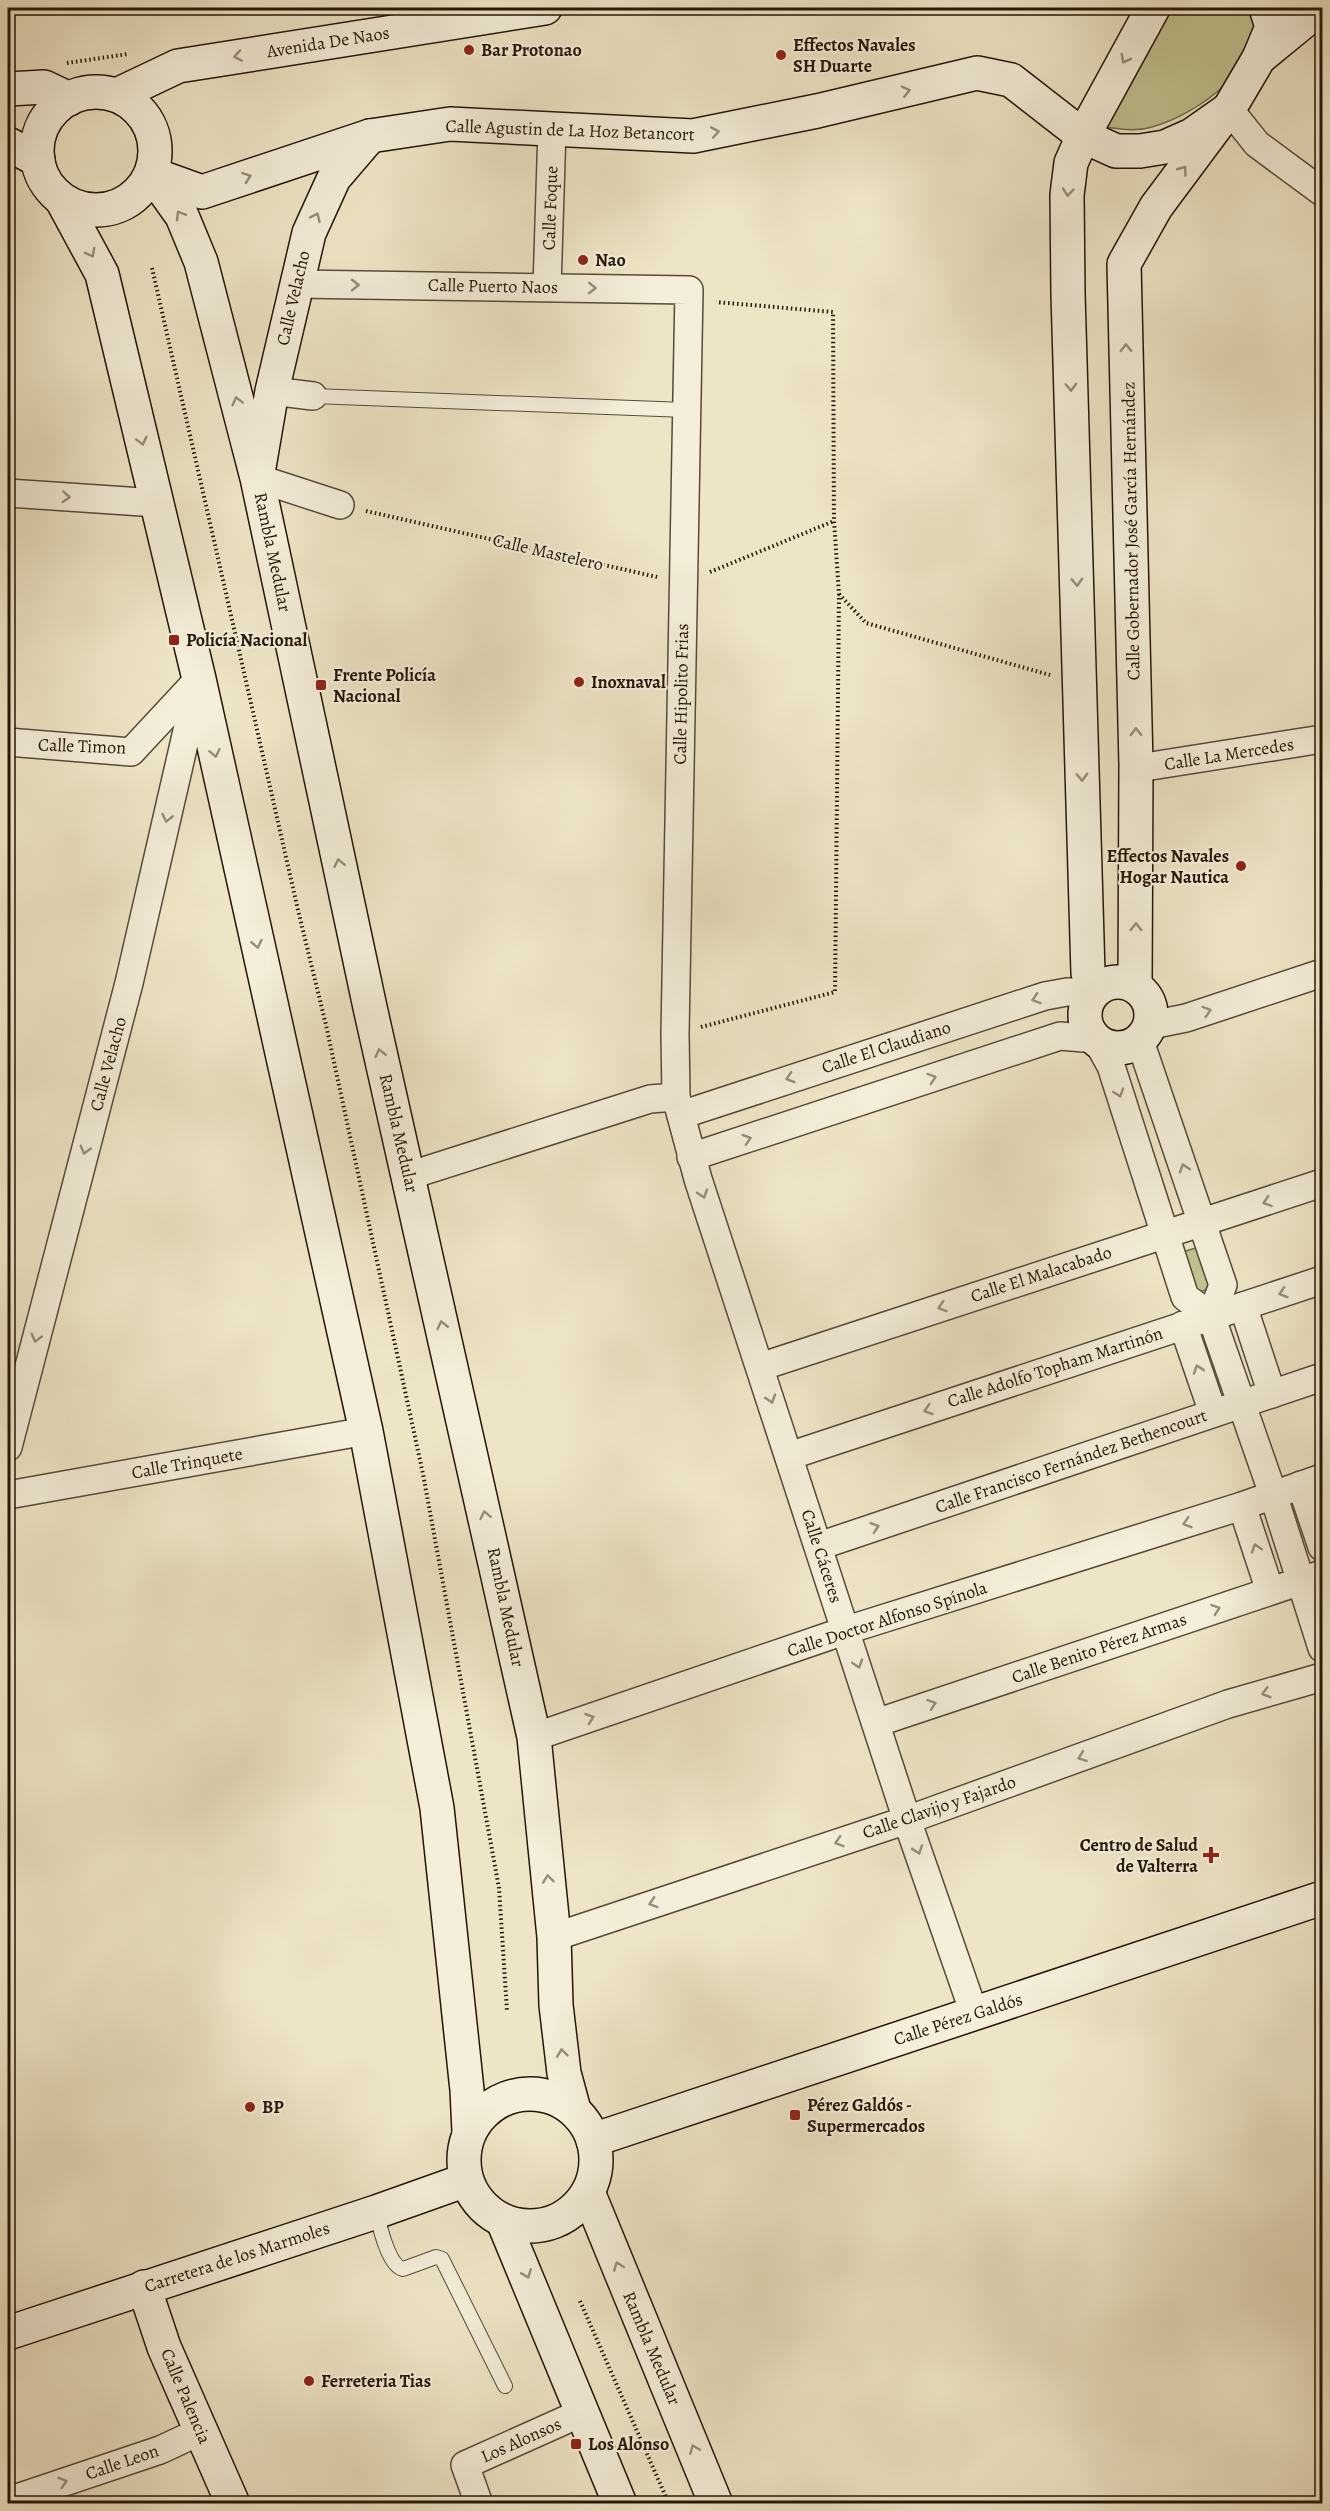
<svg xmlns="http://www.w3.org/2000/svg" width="1330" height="2511" font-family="Alegreya,serif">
	<rect width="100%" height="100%" fill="#eee5c6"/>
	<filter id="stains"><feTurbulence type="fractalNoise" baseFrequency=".00333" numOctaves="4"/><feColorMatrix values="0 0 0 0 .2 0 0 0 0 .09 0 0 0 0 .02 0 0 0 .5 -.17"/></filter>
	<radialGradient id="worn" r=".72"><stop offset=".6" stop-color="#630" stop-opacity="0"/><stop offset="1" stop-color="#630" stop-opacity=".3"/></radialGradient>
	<g fill="#c0c290" stroke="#726c4c" stroke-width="1.5">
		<path d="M1163,8H1251C1275,61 1195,116 1152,127C1136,132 1121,129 1105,127Z"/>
		<polygon points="1203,1246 1216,1287 1188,1295 1175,1254"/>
	</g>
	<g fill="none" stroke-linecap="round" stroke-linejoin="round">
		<defs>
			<g id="lane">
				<polyline points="313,396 686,410"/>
				<path d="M376,2212C380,2227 388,2265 403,2269L436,2257L442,2259L505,2386"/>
			</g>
			<g id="street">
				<polyline points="1229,109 1257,144 1322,192"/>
				<polyline points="296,284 689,290 675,1034 676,1097 698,1179 907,1820 974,2013"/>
				<polyline points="547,287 552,129"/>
				<polyline points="272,391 313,396"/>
				<polyline points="257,478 340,505"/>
				<polyline points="8,493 157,503"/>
				<polyline points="8,742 131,752 198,680"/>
				<polyline points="1136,765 1151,766 1322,739"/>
				<polyline points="1151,1025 1186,1018 1322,973"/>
				<polyline points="1140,1041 1223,1285 1211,1316"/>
				<polyline points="681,1115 1045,996 1067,992 1093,992"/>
				<polyline points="691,1157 1060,1036 1096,1039 1111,1066 1185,1297 1211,1316 1273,1494 1322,1648"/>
				<polyline points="408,1176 650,1099 676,1097"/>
				<polyline points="1243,1306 1272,1394"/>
				<polyline points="1183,1325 1213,1413"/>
				<polyline points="760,1367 1322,1183"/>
				<polyline points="8,1447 129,983 198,683"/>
				<polyline points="789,1456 1322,1280"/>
				<polyline points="1301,1485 1322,1547"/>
				<polyline points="8,1495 366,1431"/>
				<polyline points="1242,1506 1270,1591"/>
				<polyline points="819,1546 1322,1377"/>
				<polyline points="876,1723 1322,1574"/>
				<polyline points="534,1737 847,1630 1242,1506 1322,1478"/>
				<polyline points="554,1937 907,1820 1228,1704 1322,1677"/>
				<polyline points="8,2501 160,2450 201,2431"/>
				<polyline points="479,2504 465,2465 581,2413"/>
			</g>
			<g id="secondary">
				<polyline points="1259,58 1272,27 1266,8"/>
				<polyline points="8,89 44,87 69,99"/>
				<circle cx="96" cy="151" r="59"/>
				<polyline points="117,95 178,66 545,8"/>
				<polyline points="8,144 38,160"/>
				<polyline points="152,174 182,216 201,262 257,478 371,1012 534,1737 554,1937 556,2005 564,2073 574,2110"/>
				<polyline points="152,174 202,192 370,136 450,124 693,136 817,111 977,73 1011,80 1083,136 1116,151 1140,151 1165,147 1192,135 1229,109"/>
				<polyline points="63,202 102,274 199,679 366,1431 437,1808 467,2090 469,2132"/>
				<polyline points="259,467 272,391 309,233 334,178 370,136"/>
				<circle cx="1118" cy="1015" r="33"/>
				<polyline points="1135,985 1136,765 1124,264 1156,207 1229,109 1259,58 1320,8"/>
				<polyline points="1093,992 1088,973 1068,294 1067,195 1071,163 1083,136 1153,8"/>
				<circle cx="530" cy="2160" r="66"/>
				<polyline points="593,2140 1322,1898"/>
				<polyline points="588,2192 716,2504"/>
				<polyline points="503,2221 620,2504"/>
				<polyline points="144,2287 164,2347 233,2504"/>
				<polyline points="8,2333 376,2212 466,2180"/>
			</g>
		</defs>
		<use href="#lane" stroke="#574a38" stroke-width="16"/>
		<use href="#street" stroke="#574a38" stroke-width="30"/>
		<use href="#secondary" stroke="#251608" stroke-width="36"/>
		<g stroke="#251608" stroke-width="4" stroke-dasharray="1.5 3" stroke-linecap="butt">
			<polyline points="67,63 128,54"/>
			<polyline points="152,268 298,910 326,1025 423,1474 499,1888 507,2011"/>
			<polyline points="366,511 657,577"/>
			<polyline points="710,572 834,521"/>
			<polyline points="839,594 866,623 1050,675"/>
			<polyline points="701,1027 835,992 839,594 834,521 833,312 716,302"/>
			<polyline points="580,2301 669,2504"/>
		</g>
		<use href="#lane" stroke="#f4eeda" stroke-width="14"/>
		<use href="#street" stroke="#f4eeda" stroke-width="27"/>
		<use href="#secondary" stroke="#f4eeda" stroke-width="33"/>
	</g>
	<defs><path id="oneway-chevron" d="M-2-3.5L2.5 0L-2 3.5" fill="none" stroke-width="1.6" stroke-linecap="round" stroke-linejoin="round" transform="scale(1.5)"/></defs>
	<g stroke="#978d7c">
		<use href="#oneway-chevron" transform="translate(238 56) rotate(171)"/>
		<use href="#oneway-chevron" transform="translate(1125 59) rotate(118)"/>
		<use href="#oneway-chevron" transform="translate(906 91) rotate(-13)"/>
		<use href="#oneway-chevron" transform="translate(715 132) rotate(-10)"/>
		<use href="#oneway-chevron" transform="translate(1183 170) rotate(-53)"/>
		<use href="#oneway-chevron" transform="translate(247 177) rotate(-19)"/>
		<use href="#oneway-chevron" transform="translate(1068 192) rotate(95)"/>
		<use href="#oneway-chevron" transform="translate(180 215) rotate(-120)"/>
		<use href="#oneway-chevron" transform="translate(316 217) rotate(-65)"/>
		<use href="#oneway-chevron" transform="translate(91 253) rotate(62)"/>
		<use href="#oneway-chevron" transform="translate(355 285)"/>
		<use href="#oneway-chevron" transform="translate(592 288) rotate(1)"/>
		<use href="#oneway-chevron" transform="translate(1126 348) rotate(-91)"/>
		<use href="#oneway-chevron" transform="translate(1071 387) rotate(88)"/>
		<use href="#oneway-chevron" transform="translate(237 401) rotate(-104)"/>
		<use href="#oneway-chevron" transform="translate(142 441) rotate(76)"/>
		<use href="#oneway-chevron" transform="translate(66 497) rotate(4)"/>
		<use href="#oneway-chevron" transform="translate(1077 582) rotate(88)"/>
		<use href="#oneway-chevron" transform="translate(1136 732) rotate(-91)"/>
		<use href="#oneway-chevron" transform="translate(215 753) rotate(78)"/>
		<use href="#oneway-chevron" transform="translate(1082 777) rotate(88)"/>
		<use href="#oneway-chevron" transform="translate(167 818) rotate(103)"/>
		<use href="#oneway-chevron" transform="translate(339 863) rotate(-102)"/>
		<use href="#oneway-chevron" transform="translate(1136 927) rotate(-90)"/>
		<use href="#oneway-chevron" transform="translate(257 944) rotate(78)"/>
		<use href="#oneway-chevron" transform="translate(1036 999) rotate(162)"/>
		<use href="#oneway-chevron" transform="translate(1207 1011) rotate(-18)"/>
		<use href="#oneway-chevron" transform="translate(380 1053) rotate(-103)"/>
		<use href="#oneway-chevron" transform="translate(790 1078) rotate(162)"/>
		<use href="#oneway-chevron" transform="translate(932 1078) rotate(-18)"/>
		<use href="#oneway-chevron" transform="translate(1119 1093) rotate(72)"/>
		<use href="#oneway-chevron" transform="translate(747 1139) rotate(-18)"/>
		<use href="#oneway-chevron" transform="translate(85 1150) rotate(105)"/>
		<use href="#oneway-chevron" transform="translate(1184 1168) rotate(-108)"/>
		<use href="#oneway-chevron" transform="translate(703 1194) rotate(72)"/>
		<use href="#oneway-chevron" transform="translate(1267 1202) rotate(161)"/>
		<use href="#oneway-chevron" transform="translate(1283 1293) rotate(162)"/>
		<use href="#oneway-chevron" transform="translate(942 1307) rotate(162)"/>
		<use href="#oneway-chevron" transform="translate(442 1325) rotate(-103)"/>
		<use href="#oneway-chevron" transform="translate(36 1338) rotate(105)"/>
		<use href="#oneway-chevron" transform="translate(1198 1369) rotate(-109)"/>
		<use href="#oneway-chevron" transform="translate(771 1399) rotate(72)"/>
		<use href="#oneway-chevron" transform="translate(928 1410) rotate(162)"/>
		<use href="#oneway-chevron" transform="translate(485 1515) rotate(-102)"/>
		<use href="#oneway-chevron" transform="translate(1187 1523) rotate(163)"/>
		<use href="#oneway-chevron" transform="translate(875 1527) rotate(-19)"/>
		<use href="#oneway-chevron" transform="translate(1256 1548) rotate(-108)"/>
		<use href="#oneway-chevron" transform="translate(1216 1609) rotate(-19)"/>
		<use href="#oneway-chevron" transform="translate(858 1664) rotate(72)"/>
		<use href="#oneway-chevron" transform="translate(1266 1693) rotate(164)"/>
		<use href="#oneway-chevron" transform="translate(932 1704) rotate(-19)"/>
		<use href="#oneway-chevron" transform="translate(590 1718) rotate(-19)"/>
		<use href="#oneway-chevron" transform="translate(1082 1757) rotate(160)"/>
		<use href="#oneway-chevron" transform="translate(839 1842) rotate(162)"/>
		<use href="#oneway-chevron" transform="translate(918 1850) rotate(71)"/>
		<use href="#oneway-chevron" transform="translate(548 1879) rotate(-96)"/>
		<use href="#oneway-chevron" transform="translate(653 1903) rotate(162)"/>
		<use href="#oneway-chevron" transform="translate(562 2053) rotate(-97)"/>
		<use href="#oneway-chevron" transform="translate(618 2266) rotate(-111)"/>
		<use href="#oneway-chevron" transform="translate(527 2274) rotate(68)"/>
		<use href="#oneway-chevron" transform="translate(694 2449) rotate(-112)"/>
		<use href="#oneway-chevron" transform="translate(63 2482) rotate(-18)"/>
	</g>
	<g fill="#8f2418" stroke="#f4eeda" stroke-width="2">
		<circle cx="469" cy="50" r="6"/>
		<circle cx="781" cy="55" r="6"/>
		<circle cx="583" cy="260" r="6"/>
		<rect x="168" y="634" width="12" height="12" rx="3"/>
		<circle cx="579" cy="682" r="6"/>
		<rect x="315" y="679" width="12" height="12" rx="3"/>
		<circle cx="1241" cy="866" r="6"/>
		<path d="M1208 1846h6v6h6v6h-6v6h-6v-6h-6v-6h6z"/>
		<circle cx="250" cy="2107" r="6"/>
		<rect x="789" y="2109" width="12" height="12" rx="3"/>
		<circle cx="309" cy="2381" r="6"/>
		<rect x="570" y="2438" width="12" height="12" rx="3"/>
	</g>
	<g text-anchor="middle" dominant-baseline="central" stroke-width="4.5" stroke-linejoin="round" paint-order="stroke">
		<g font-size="18" fill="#251608" stroke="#f4eeda">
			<text transform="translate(328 42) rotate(-9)">Avenida De Naos</text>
			<text transform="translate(570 130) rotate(2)">Calle Agustin de La Hoz Betancort</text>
			<text transform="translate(550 208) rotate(-88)">Calle Foque</text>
			<text transform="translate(493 286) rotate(1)">Calle Puerto Naos</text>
			<text transform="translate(293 298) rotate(-77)">Calle Velacho</text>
			<text transform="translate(1131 531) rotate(-91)">Calle Gobernador José García Hernández</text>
			<text transform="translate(273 552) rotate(78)">Rambla Medular</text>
			<text transform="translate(548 552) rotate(13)">Calle Mastelero</text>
			<text transform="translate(681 694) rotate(-89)">Calle Hipolito Frias</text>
			<text transform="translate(82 746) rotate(2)">Calle Timon</text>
			<text transform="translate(1229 754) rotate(-9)">Calle La Mercedes</text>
			<text transform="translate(886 1047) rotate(-18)">Calle El Claudiano</text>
			<text transform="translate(108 1064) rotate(-75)">Calle Velacho</text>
			<text transform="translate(399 1133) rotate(77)">Rambla Medular</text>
			<text transform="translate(1041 1274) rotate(-18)">Calle El Malacabado</text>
			<text transform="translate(1055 1367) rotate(-18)">Calle Adolfo Topham Martinón</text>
			<text transform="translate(1071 1461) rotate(-19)">Calle Francisco Fernández Bethencourt</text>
			<text transform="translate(187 1463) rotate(-10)">Calle Trinquete</text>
			<text transform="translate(822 1556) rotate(72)">Calle Cáceres</text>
			<text transform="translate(506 1607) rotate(78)">Rambla Medular</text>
			<text transform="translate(887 1619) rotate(-18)">Calle Doctor Alfonso Spínola</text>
			<text transform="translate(1099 1648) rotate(-19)">Calle Benito Pérez Armas</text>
			<text transform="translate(939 1807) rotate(-19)">Calle Clavijo y Fajardo</text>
			<text transform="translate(958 2019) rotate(-18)">Calle Pérez Galdós</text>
			<text transform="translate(237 2257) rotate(-18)">Carretera de los Marmoles</text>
			<text transform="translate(652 2348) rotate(67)">Rambla Medular</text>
			<text transform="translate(186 2396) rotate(67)">Calle Palencia</text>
			<text transform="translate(521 2440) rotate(-24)">Los Alonsos</text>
			<text transform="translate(122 2462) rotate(-19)">Calle Leon</text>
		</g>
		<g font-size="18" font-weight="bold" fill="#251608" stroke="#f4eeda" text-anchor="start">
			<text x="793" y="45">Effectos Navales<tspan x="793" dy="21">SH Duarte</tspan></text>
			<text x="481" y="50">Bar Protonao</text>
			<text x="595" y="260">Nao</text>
			<text x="186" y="640">Policía Nacional</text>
			<text x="333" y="675">Frente Policía<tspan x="333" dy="21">Nacional</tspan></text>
			<text x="591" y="682">Inoxnaval</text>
			<text x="1229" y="856" text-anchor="end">Effectos Navales<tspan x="1229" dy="21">Hogar Nautica</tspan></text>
			<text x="1198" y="1845" text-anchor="end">Centro de Salud<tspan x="1198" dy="21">de Valterra</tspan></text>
			<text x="807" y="2105">Pérez Galdós -<tspan x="807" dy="21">Supermercados</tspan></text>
			<text x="262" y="2107">BP</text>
			<text x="321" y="2381">Ferreteria Tias</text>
			<text x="588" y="2444">Los Alonso</text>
		</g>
	</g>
	<rect width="1330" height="2511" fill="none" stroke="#eee5c6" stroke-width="30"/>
	<rect x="9" y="9" width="1312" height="2493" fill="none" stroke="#251608" stroke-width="3"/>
	<rect x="15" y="15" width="1300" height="2481" fill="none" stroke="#251608" stroke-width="1.5"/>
	<rect width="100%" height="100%" filter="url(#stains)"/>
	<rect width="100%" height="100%" fill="url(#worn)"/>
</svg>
